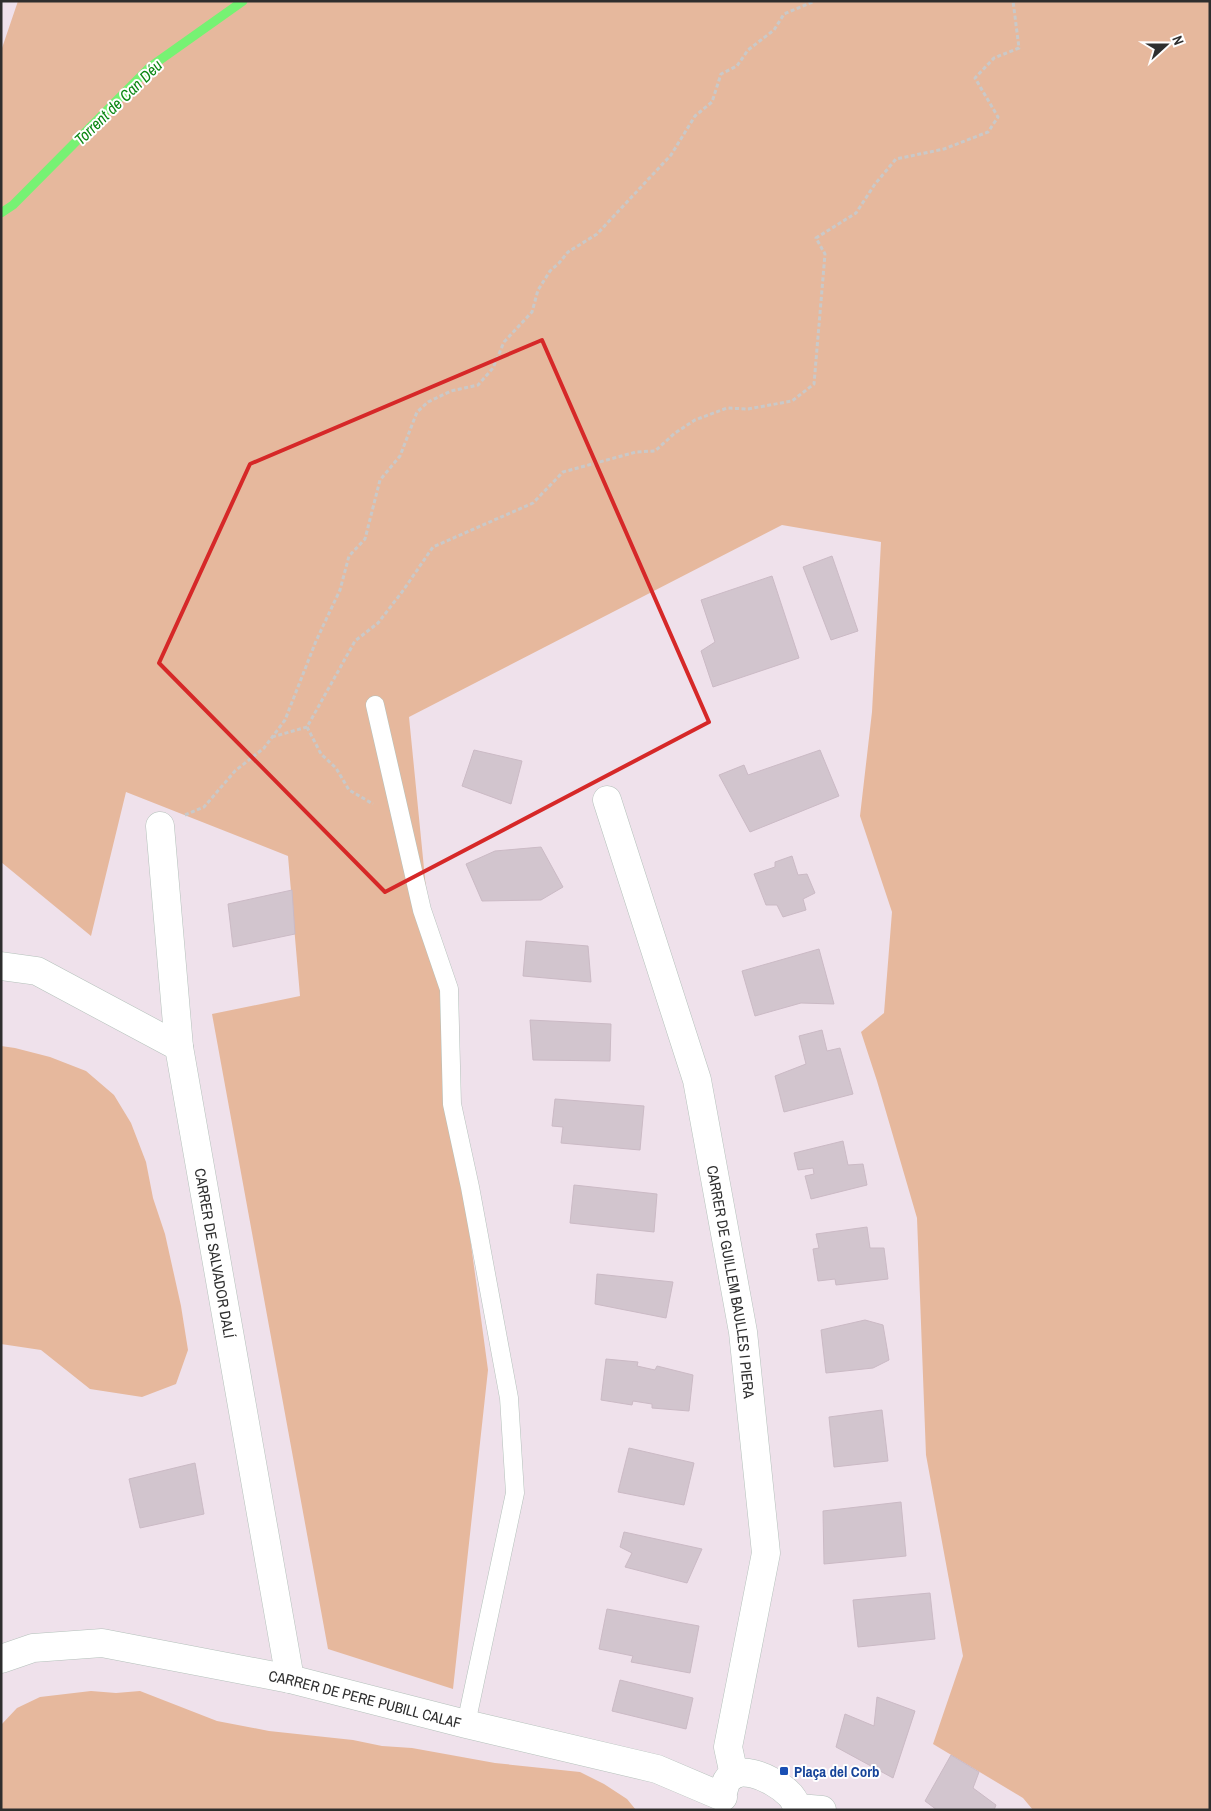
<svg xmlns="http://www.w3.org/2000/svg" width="1211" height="1811" font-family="'Archivo Narrow',sans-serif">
	<rect width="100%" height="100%" fill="#efe1eb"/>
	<g fill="#e6b89d">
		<polygon points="18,1 1210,1 1210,1810 1033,1810 1023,1798 933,1744 963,1656 926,1455 917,1218 877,1081 861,1032 884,1013 892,912 860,816 872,712 881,542 782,525 409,717 432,949 449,989 452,1104 488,1370 453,1689 328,1649 212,1014 300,996 288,856 126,792 91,936 1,862 1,51"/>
		<polygon points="1,1046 15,1048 50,1057 86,1071 114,1095 131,1123 146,1162 153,1198 165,1234 181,1306 188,1350 176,1384 142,1397 90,1389 41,1350 1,1344"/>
		<polygon points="91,1691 116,1693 140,1691 217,1721 269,1731 353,1740 382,1746 412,1748 495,1763 580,1772 604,1784 627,1799 636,1810 1,1810 1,1725 17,1708 40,1697"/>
	</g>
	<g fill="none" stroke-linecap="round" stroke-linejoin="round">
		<polyline stroke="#76f273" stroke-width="9" points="1,213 13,205 150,67 243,1"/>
	</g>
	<g fill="#d2c5ce" stroke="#cbbac5">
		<polygon points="832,556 858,631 831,640 803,567"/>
		<polygon points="772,576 799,658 713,687 701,651 715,642 701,600"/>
		<polygon points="474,750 522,761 511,804 462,786"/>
		<polygon points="820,750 839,796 750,832 719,775 744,765 748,775"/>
		<polygon points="541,847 563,887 541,900 482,901 466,864 495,851"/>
		<polygon points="792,856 798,875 807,874 815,893 803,899 806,910 783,917 777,905 766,905 754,874 775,867 775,862"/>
		<polygon points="292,890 295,934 233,947 228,904"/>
		<polygon points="526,941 588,946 591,982 523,976"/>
		<polygon points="819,949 834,1004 801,1003 755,1016 742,971"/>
		<polygon points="530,1020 611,1024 610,1061 533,1060"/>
		<polygon points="822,1030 827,1051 840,1048 853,1094 784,1112 775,1076 806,1064 799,1036"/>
		<polygon points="555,1099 644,1106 640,1150 561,1143 563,1127 552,1126"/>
		<polygon points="843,1141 848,1165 863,1164 867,1185 811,1199 805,1176 814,1174 813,1168 798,1170 794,1153"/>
		<polygon points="574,1185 657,1194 654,1232 570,1223"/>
		<polygon points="867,1227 870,1248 884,1248 888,1279 836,1285 835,1279 818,1281 813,1249 819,1248 816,1234"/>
		<polygon points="597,1274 673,1282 666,1318 595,1304"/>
		<polygon points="865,1320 883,1325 889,1360 873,1368 826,1373 821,1330"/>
		<polygon points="606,1359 638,1362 637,1366 655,1370 657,1366 693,1375 689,1411 652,1408 652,1404 633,1401 632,1405 601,1400"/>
		<polygon points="882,1410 888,1461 834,1467 829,1417"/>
		<polygon points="629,1448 694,1463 684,1505 618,1492"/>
		<polygon points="195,1463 204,1514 140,1528 129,1479"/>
		<polygon points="901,1502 906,1556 824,1564 823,1511"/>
		<polygon points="624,1532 702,1549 687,1583 625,1567 632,1553 620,1547"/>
		<polygon points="930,1593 935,1639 858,1647 853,1600"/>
		<polygon points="607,1609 699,1626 690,1673 631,1662 633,1656 599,1649"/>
		<polygon points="620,1680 693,1698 686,1729 612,1711"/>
		<polygon points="877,1697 915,1711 893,1778 836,1747 845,1714 874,1726"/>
		<polygon points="951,1755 979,1772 973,1788 996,1805 994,1810 937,1810 925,1801"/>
	</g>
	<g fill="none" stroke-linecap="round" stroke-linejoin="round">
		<defs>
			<polyline id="lane" points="375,705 422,910 449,989 452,1104 470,1187 509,1398 515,1493 466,1724"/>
			<g id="street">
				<path id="s1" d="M607,800L697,1080L743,1332L766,1553L728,1747L734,1775"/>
				<path id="s2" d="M160,826L179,1047L290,1679"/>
				<polyline points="1,966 37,971 179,1047"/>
				<path id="s3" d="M1,1659L33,1648L102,1643L290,1679L466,1724L657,1769L723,1797"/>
				<path d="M724,1789C730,1757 774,1779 788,1793C793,1797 796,1804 798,1810"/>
				<polyline points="798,1808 822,1810"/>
			</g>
		</defs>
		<use href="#lane" stroke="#b4c1bb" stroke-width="19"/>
		<use href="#street" stroke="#b4c1bb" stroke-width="29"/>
		<g stroke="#c9c9c9" stroke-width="3" stroke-dasharray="4 2.5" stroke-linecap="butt">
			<polyline points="307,727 321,754 336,768 349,790 373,804"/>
			<polyline points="272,737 307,727 355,641 378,623 402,592 433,547 533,503 563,472 636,452 655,451 675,433 695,420 727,408 748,409 792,401 814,384 825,254 816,238 856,213 875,184 896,159 944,149 988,132 998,117 975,78 994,58 1019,48 1013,1"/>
			<polyline points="185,815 204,807 235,771 264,748 285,720 316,641 340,590 349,556 365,539 380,480 400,456 417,412 428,402 451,391 478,385 493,368 504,342 532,312 538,290 550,271 559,263 568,252 597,234 671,155 695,116 712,102 721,74 737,66 748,50 774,30 784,14 815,1"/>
		</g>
		<use href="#lane" stroke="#fff" stroke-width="18"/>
		<use href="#street" stroke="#fff" stroke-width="28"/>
	</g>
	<path fill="none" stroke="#d62828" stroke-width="4" stroke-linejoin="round" d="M542,340L709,722L385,892L159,663L250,464Z"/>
	<rect fill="#1a4fb4" stroke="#fff" stroke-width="2" x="779" y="1766" width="10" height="10" rx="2.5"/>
	<g text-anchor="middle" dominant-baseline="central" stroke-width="4" stroke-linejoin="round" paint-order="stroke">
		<g font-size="15" fill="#2e2e2e" stroke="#fff">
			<text stroke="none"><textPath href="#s2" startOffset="431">CARRER DE SALVADOR DALÍ</textPath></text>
			<text stroke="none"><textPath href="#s1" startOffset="499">CARRER DE GUILLEM BAULLES I PIERA</textPath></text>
			<text stroke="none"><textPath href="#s3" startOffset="372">CARRER DE PERE PUBILL CALAF</textPath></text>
		</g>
		<g font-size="15" font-weight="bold" fill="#164399" stroke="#fff" text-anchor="start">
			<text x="794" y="1771">Plaça del Corb</text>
		</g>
		<g font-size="16" font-style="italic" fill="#0b8713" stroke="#fff">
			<text transform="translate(118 102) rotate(-44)">Torrent de Can Déu</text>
		</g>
	</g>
	<rect width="1211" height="1811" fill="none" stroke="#2e2e2e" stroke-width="5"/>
	<g transform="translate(1166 45) rotate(69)" stroke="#ffffff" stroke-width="4" paint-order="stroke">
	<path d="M0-4L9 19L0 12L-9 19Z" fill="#2e2e2e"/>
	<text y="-8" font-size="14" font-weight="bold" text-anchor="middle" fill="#2e2e2e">N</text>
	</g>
</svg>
